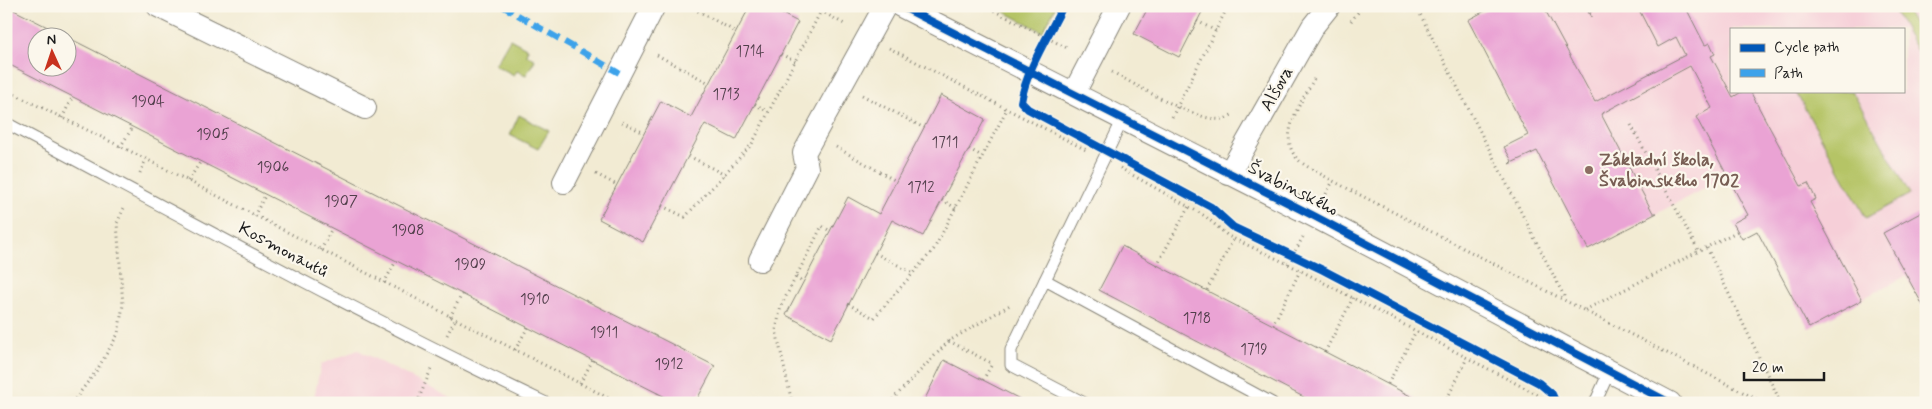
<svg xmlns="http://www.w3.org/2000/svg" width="1932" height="409" font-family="Mynerve,sans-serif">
	<rect width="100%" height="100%" fill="#fbf7ec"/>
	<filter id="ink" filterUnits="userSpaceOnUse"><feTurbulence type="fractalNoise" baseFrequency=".02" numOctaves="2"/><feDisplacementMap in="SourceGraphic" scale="10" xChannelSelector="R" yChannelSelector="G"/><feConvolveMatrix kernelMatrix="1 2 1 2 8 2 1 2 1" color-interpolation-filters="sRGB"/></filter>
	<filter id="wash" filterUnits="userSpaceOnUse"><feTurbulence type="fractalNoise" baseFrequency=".0096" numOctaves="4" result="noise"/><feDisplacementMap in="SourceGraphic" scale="20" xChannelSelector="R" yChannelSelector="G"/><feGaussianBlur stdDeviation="1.12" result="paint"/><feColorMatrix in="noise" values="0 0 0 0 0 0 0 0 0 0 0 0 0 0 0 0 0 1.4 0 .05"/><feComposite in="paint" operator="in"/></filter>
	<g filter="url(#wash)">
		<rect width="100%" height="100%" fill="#f2ebd3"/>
		<g fill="#f6cfd8" fill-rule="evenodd">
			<path d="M1494,6H1926V311L1906,276L1808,327L1728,176L1587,250V248L1468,20ZM1731,29H1903V91H1731Z"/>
			<polygon points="358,350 460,403 313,403 321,364"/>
		</g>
		<g fill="#b5c466" stroke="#687041">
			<polygon points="993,6 1056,6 1043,32"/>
			<polygon points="1892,6 1904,6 1926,46 1926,67"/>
			<polygon points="510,39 528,49 526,54 535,60 526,75 517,71 514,75 495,65"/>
			<polygon points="1795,91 1852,91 1910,194 1866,218"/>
			<polygon points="519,115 549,131 538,149 510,135"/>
		</g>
		<g id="blocks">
			<g fill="#eaa3d4" fill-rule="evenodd">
				<path d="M6,6L715,366L695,403H677L6,63ZM38,38H68V68H38Z"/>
				<polygon points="750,6 767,6 798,22 736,140 705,124 643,242 599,219 661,101 691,117"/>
				<polygon points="1149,6 1205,6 1179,57 1134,34"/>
				<polygon points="1494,6 1543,6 1595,102 1685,55 1676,37 1658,47 1637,6 1685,6 1705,45 1710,43 1715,54 1711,56 1733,97 1743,91 1750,91 1801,186 1808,183 1816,199 1810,202 1862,300 1809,328 1757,231 1742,239 1733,223 1748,215 1696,117 1712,108 1690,66 1601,114 1653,213 1657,213 1588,249 1537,151 1509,164 1512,161 1504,147 1528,135 1468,20"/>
				<polygon points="1585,6 1602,6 1590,12 1591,17"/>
				<polygon points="941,95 985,119 923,236 892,220 831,339 786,315 848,197 879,214"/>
				<polygon points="1926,210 1926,311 1883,233"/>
				<polygon points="1122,246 1157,265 1424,403 1315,403 1099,290"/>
				<polygon points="944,360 1014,396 1027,403 923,403"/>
			</g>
		</g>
	</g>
	<g filter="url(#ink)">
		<use href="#blocks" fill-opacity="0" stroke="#878478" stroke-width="1"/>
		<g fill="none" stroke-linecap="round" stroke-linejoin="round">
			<defs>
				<g id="service">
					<path d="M6,123C185,218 363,316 546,403"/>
					<polyline points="1045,280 1272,403"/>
					<polyline points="1084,403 1011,365 1011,350 1123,119"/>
					<polyline points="1595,403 1610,370"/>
				</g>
				<g id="minor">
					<polyline points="158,6 365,108"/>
					<polyline points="901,6 1314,216 1670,403"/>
					<polyline points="1074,93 1119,6"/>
					<polyline points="1229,174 1313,26 1329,6"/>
					<polyline points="564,182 654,6"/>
					<polyline points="760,260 807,168 804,153 885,6"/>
				</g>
			</defs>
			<use href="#service" stroke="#878478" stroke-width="13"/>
			<use href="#minor" stroke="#878478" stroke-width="24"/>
			<g stroke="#878478" stroke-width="3" stroke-dasharray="1 4" stroke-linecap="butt">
				<polyline points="689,6 736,32"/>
				<polyline points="812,6 846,25"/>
				<polyline points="985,6 1069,49"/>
				<polyline points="1416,6 1566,300"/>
				<polyline points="1197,21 1216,31"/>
				<polyline points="1351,21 1363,6"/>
				<polyline points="889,48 1088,151"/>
				<polyline points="781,54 796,62"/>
				<polyline points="657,55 709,83"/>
				<path d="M1112,72C1135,84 1200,124 1224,119C1227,118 1231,115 1234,114"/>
				<path d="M1314,79C1301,103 1273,141 1302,163C1312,170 1323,175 1333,181L1764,403"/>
				<polyline points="6,90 146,159 618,403"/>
				<polyline points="862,95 924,128"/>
				<polyline points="755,104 768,112"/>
				<polyline points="1172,117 1228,6"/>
				<polyline points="62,118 73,96"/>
				<polyline points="622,122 644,133"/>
				<polyline points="1631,125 1699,252"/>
				<polyline points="120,147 133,127"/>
				<polyline points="836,147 896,181"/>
				<polyline points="969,149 982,156"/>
				<polyline points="689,156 725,175"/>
				<polyline points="1120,168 1205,216 1228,236 1288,264 1540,396 1544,403"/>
				<polyline points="140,173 146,159"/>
				<polyline points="596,174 617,185"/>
				<polyline points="188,181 201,161"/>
				<polyline points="1326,194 1333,181"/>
				<polyline points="942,200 956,208"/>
				<polyline points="662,206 685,217 752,144 821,11"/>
				<polyline points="254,216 266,194"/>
				<polyline points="1707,248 1781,403"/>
				<polyline points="321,250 332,228"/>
				<polyline points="875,253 913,273"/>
				<polyline points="1288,264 1303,237"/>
				<polyline points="1157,265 1189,206"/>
				<polyline points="796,277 803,283"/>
				<polyline points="384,283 396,261"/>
				<polyline points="1207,290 1234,238"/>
				<polyline points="848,304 874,318 934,249 1007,109"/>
				<polyline points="1585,310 1738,231"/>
				<polyline points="450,317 462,294"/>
				<polyline points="1273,325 1300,271"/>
				<polyline points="447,335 455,320"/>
				<polyline points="949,341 993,364"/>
				<polyline points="515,350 528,327"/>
				<polyline points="1325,352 1353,298"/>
				<polyline points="983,380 991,366"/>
				<polyline points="580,383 593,360"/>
				<polyline points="1388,384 1416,331"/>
				<polyline points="72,403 97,370 118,334 123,305 117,223 124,208"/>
				<polyline points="417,403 432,367"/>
				<polyline points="654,403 658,393"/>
				<polyline points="792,403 776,330 781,306 822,226 830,231"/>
				<polyline points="857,403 890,401"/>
				<polyline points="889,403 949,341 1010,305"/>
				<polyline points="1445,403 1467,358"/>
				<polyline points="1560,403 1571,401 1575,403"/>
			</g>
			<use href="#service" stroke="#fff" stroke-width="11"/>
			<use href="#minor" stroke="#fff" stroke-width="22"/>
			<polyline stroke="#3da2ea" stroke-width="6" stroke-dasharray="12 6" stroke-linecap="butt" points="502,6 619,73"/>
			<defs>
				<g id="cycleway">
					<polyline points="901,6 1314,216 1670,403"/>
					<path d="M1063,6C1049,35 1026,70 1021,102L1028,109L1211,207L1233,227L1323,270L1539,383L1552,394L1556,403"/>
				</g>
			</defs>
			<use href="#cycleway" stroke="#fbf7ec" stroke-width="11"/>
			<use href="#cycleway" stroke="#0057b8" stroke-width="8"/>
		</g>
	</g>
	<circle fill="#8d6e63" stroke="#fbf7ec" stroke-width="2" cx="1589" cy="170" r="5"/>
	<g text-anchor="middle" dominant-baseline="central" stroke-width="4.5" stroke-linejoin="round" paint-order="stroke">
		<g font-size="15" fill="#503e4a">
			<text x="750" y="52">1714</text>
			<text x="726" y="95">1713</text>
			<text x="148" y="102">1904</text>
			<text x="213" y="135">1905</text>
			<text x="945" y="143">1711</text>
			<text x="273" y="168">1906</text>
			<text x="921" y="188">1712</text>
			<text x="341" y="202">1907</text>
			<text x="408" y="231">1908</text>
			<text x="470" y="265">1909</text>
			<text x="535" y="300">1910</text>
			<text x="1197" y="319">1718</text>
			<text x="604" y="333">1911</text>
			<text x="1254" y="350">1719</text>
			<text x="669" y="365">1912</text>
		</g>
		<g font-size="18" fill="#1c1c1c" stroke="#fbf7ec">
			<text transform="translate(1277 89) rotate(-60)">Alšova</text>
			<text transform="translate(1293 189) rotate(27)">Švabinského</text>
			<text transform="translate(283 250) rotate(28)">Kosmonautů</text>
		</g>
		<g font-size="18" font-weight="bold" fill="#785e54" stroke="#fbf7ec" text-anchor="start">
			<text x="1599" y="160">Základní škola,<tspan x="1599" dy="21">Švabinského 1702</tspan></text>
		</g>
	</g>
	<rect width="1932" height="409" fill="none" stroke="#fbf7ec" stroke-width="25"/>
	<rect x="1730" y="28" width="175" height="65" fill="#fbf7ec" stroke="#a29f99"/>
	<rect x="1740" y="44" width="25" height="8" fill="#0057b8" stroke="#a29f99"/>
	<text x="1774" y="52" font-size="15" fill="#1c1c1c">Cycle path</text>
	<rect x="1740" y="69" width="25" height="8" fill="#3da2ea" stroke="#a29f99"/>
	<text x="1774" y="78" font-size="15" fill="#1c1c1c">Path</text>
	<g transform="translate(52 52) rotate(357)"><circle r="24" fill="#fbf7ec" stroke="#a29f99"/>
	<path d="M0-4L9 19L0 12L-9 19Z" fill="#c8321e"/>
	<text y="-8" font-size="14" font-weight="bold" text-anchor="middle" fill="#1c1c1c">N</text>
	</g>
	<path d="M1744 372v8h80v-8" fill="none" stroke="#1c1c1c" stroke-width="2.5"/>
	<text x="1752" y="372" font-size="15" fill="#1c1c1c" stroke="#fbf7ec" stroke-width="4" paint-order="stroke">20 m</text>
</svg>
